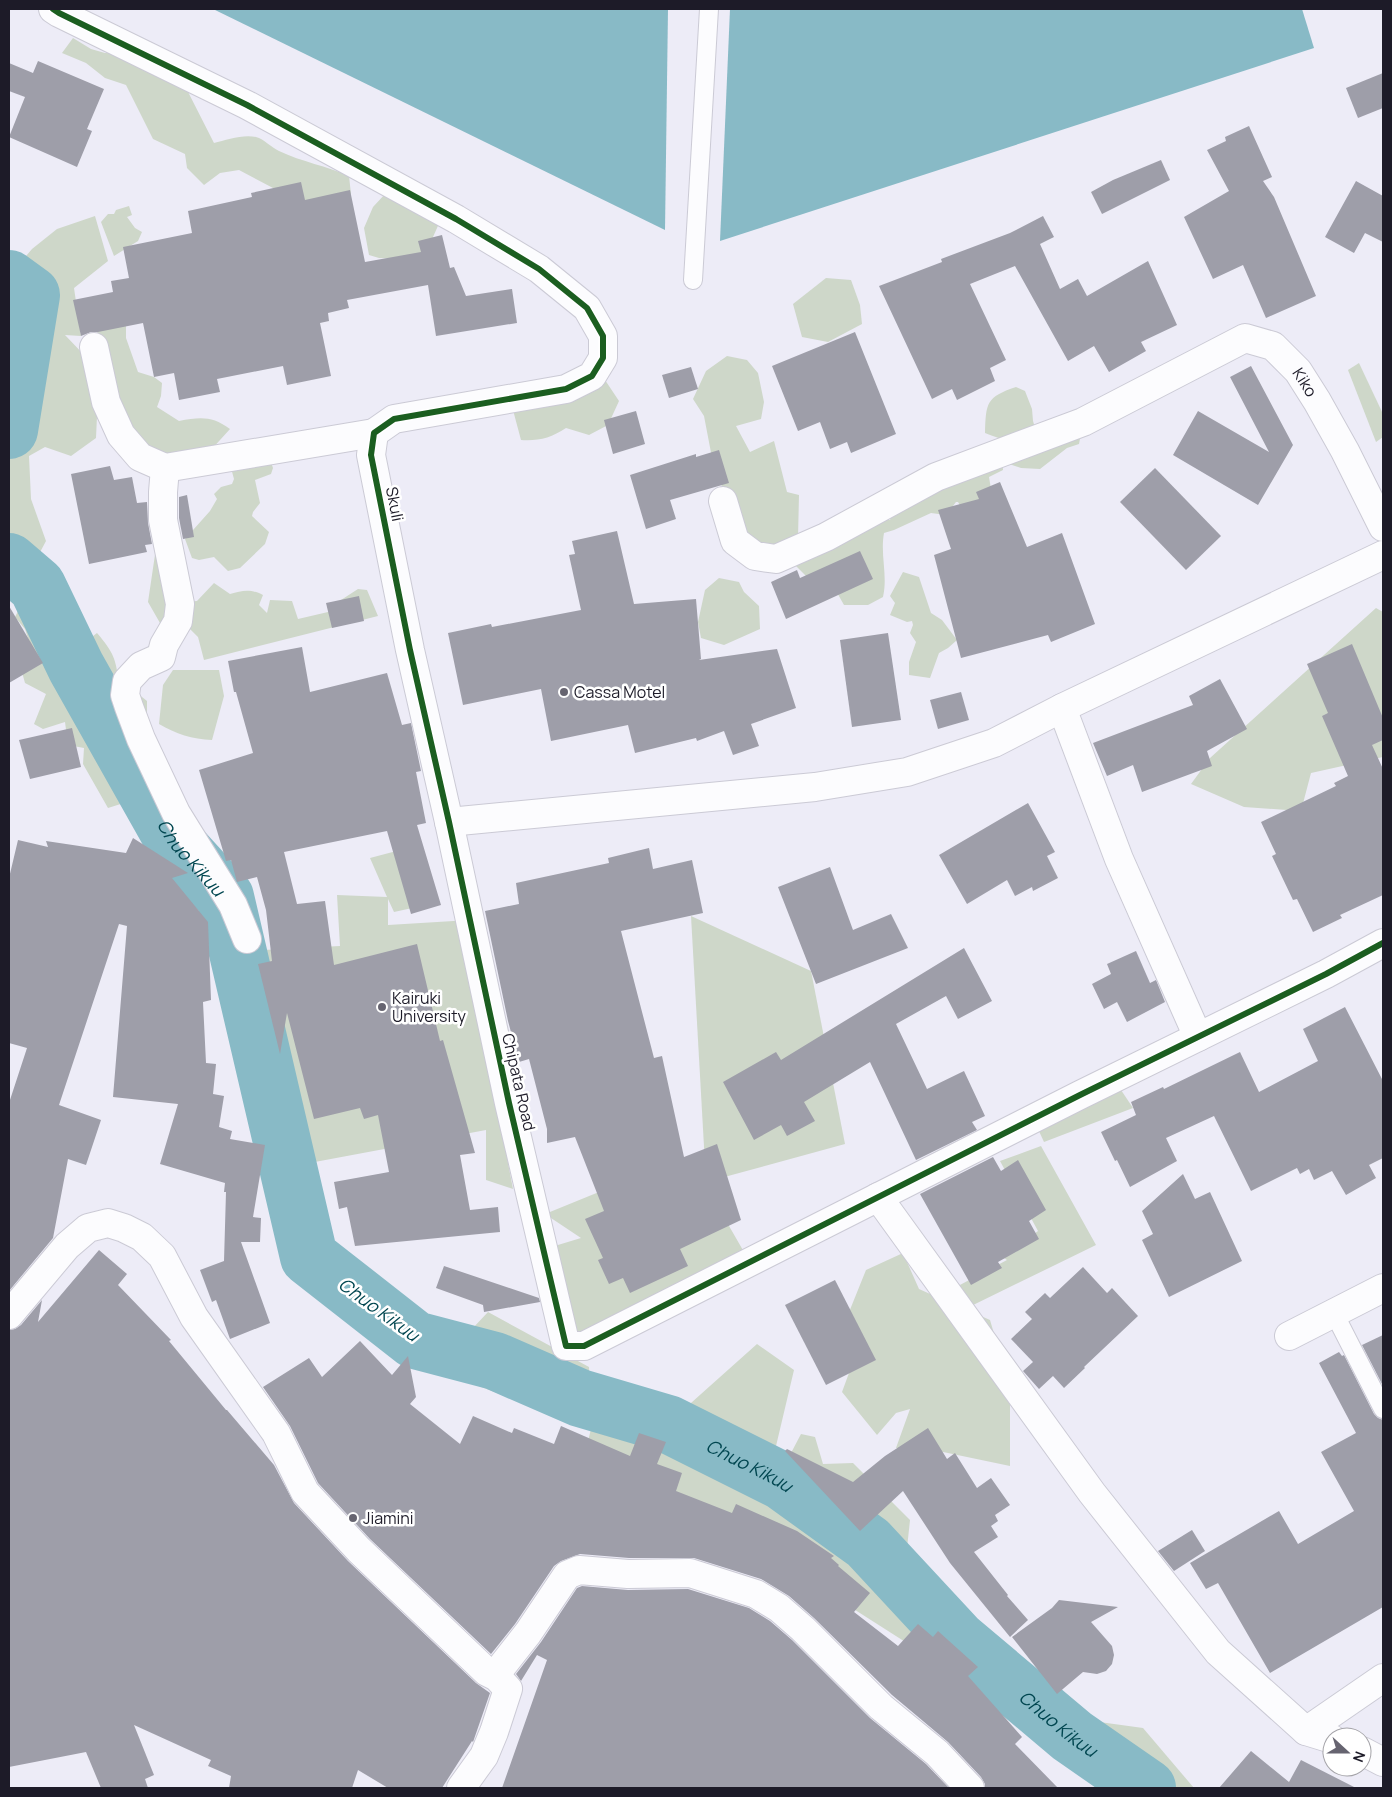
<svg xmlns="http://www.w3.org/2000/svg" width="1392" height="1797" font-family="Manrope,sans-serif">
	<rect width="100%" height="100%" fill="#edecf7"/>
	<g fill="#ced7c9">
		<path d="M73,38L91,49L105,53L133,54L184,84L214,143C226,140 243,134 256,137C264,139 272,148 279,151C302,162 327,166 349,176L351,194L311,208L239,170L220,173L204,185L187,168L185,154L153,139L126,85L105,78L86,63L62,53Z"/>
		<polygon points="386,193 441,219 433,237 425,269 398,259 379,258 369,255 364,228 373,207"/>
		<polygon points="129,206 132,215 127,217 135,228 142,232 138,241 114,256 101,222 108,214 114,214 116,210"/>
		<path d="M95,216L108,261L74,288L81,336L65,335L85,356L91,341L102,326H126V338L138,372L154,377L162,383L161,396L157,407L179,421C201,417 212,416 230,429L210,451L190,450L182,456L159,461L98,394L96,438L71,456L45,447L29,456L31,499L46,541L30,571L14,581L9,575V417L13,402L9,394V289L21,262L32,249L57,229Z"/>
		<polygon points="826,278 851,280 860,305 862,324 828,342 802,337 793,304"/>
		<polygon points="727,356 747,360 758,373 764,402 761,419 736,426 750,452 774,441 787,492 799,495 798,538 764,557 746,549 713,463 704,416 693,399 706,371"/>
		<polygon points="1359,363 1383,414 1383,437 1376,442 1348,370"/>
		<path d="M603,377L619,401L608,425L589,435L566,428C551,438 539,441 521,440L513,410Z"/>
		<path d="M1016,387L1025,391L1032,409L1033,421L1036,431L1082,428L1079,444L1067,448L1040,469L1021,468L1006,463L1011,444C1000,437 996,438 985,433C986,403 986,397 1016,387Z"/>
		<path d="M1002,455L1003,470L989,477L992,495L961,507L958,502H956L946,515L931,513L894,530L884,533C880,555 888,575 883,597L868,605H844L831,582L811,581L795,565L872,519L890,520L895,506Z"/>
		<polygon points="270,460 273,468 271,474 255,480 260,503 253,512 252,516 269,532 265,544 240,568 228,571 214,557 199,560 192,558 185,539 210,511 217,499 214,494 221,487 232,484 234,479 231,468"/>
		<path d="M156,548L185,602L197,601L214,583L230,594C243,590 251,589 263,595L259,605L267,613L270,600L292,601L298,619L328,612L341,600L358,589L367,590L378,616L204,660L198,637L186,625L160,623L148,602Z"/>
		<polygon points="903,572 919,577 931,613 942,620 957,640 948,648 939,653 930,678 909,675 909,662 916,642 910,633 913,625 912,621 907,622 890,615 895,603 890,596"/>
		<polygon points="719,578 739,582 744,592 759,606 760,629 724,645 701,638 698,622 705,590"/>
		<path d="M37,580L68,606L66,627L75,638L88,640L97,633C114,653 116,659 119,685H127L147,701V730L178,807L158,816L143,801L127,802L108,808L83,764L84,748L68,745L65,722L43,729L34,724L46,694L25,683L20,665L30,644L25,629L15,617L22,603L33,607L47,642L55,645C49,628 49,607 37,592C32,587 24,588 21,581Z"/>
		<polygon points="1376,608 1383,612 1383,757 1311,773 1301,811 1244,807 1191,784 1210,758"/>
		<path d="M173,670H219L224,696L212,740C192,739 176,734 159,724L163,685Z"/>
		<polygon points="404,849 426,905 394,912 388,899 388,925 470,920 468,954 513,1189 486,1180 486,1130 288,1167 243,951 340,946 337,895 387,897 370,858"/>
		<polygon points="691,916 811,971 845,1144 706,1182"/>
		<polygon points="1119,1087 1133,1108 1044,1142 1033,1118"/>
		<polygon points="1041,1146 1096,1245 965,1309 990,1320 1010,1388 1010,1466 924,1448 896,1448 910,1409 896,1413 877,1435 842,1392 856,1354 839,1337 866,1270 903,1253 919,1289 948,1302 958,1286 1007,1260 1004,1258 1038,1231 1000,1161"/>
		<polygon points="675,1161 706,1186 744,1252 572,1338 548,1248 581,1238 545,1214"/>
		<polygon points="367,1294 472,1329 488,1312 589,1367 592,1427 593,1424 620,1427 618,1416 682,1411 757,1344 794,1370 772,1463 781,1472 801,1434 815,1437 823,1464 853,1463 910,1520 905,1567 984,1635 957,1675 708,1516 577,1486 591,1429 458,1378 447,1355 392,1341"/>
		<polygon points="1012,1710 1143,1728 1194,1788 1112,1788"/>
	</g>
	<g fill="#88bac6">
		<polygon points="213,9 668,9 665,230"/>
		<polygon points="730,9 1302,9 1314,48 720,241"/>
	</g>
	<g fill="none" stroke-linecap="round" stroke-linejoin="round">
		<g stroke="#88bac6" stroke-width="58">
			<polyline points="9,279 31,295 9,430"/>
			<path id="s1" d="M9,562L37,586L76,667L174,841L225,897L309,1257L415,1340L495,1361L580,1398L668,1424L782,1481L868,1543L958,1640L1072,1736L1147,1788"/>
		</g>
	</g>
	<g fill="#9e9ea9">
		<polygon points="38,61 104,89 87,129 92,131 77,167 9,137 25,97 9,91 9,63 33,73"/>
		<polygon points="1383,73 1383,108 1358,118 1346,88"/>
		<polygon points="1249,126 1272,177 1263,181 1274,197 1316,296 1266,318 1243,265 1213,279 1184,217 1229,191 1207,150 1226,141 1225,137"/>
		<polygon points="1161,160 1170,180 1102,214 1091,192 1113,180"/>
		<polygon points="1356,181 1383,196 1383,242 1365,233 1354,253 1325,237"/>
		<polygon points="301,182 305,200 350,190 365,262 421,252 418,241 442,235 450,268 454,267 466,296 512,289 517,323 436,336 428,285 347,300 349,308 328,313 329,321 320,323 331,376 287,385 283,366 217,379 220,392 179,400 174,373 154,377 143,323 98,332 91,332 81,336 73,300 113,292 111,281 129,278 123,247 192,233 188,211 252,197 251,193"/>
		<polygon points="1043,216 1054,237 1040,244 1060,289 1078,279 1087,296 1148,261 1177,325 1141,342 1146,351 1109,372 1094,346 1068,361 1015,266 970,284 1006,360 990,368 995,381 957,400 952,389 932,399 879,286 942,262 941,259 1010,233"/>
		<polygon points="855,332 896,434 851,453 847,442 830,449 820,422 798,431 772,366"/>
		<polygon points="1251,366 1293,445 1258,505 1173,455 1198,411 1269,452 1230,377"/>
		<polygon points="691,367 698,389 669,398 662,375"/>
		<polygon points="636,411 645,444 613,454 604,420"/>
		<polygon points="719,450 729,483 670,500 676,519 646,529 630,475 696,454 696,457"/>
		<polygon points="110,466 114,480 132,477 137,503 147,502 148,523 152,544 145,545 147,552 89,564 71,474"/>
		<polygon points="1155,468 1221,536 1186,570 1120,502"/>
		<polygon points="1000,482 1027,547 1062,533 1095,624 1051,642 1048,635 961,658 934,555 951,549 938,510 979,499 976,492"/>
		<polygon points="187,495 194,537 183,539 179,518 179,497"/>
		<polygon points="617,531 634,604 696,599 701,659 699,660 777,649 796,708 751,724 759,746 733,755 724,731 697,741 696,738 635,753 628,725 551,741 541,689 463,705 448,633 491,624 492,627 581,610 569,555 575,554 572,541"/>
		<polygon points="860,551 873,579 786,619 771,582 797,570 800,578"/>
		<polygon points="359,596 364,621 332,628 326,603"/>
		<polygon points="9,606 43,663 9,683"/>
		<polygon points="888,633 901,720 852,727 840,640"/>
		<polygon points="1352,644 1383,718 1383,740 1372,745 1383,769 1383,895 1340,915 1342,918 1313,932 1297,899 1293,900 1272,856 1276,854 1261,822 1336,786 1334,783 1348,776 1322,716 1328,713 1307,664"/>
		<polygon points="302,647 310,692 387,673 402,725 411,723 421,771 416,772 426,823 417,825 441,905 411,914 387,831 284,852 297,904 325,901 334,965 417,944 440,1041 443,1040 475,1153 460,1155 470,1210 498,1207 500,1232 355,1246 347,1207 339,1209 334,1182 389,1172 378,1115 364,1119 360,1108 314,1119 287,1013 280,1054 258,964 272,961 266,910 257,877 237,882 231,860 226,861 199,770 253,753 236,692 234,692 228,661"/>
		<polygon points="1220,679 1247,729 1207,751 1212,766 1142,792 1133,765 1107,776 1093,743 1193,705 1189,696"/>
		<polygon points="961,692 969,720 938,729 930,700"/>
		<polygon points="72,728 81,767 30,779 19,740"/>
		<polygon points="1028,803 1055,852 1047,856 1058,878 1033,891 1032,887 1015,896 1007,880 967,904 939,855"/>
		<polygon points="133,838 188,873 172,878 208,922 211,1000 203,1002 206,1063 216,1064 213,1094 224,1096 219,1127 232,1131 230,1139 265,1145 253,1217 261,1218 260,1242 241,1242 270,1323 230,1339 216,1300 212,1302 200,1270 224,1261 226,1192 224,1192 225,1183 160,1164 178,1104 113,1097 127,926 119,924 59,1105 101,1120 86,1165 68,1159 53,1238 9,1291 9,1103 27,1048 9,1043 9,878 18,840 48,847 46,841 126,853"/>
		<polygon points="649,848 653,869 692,860 703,913 621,931 654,1058 662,1056 684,1157 717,1144 741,1220 680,1249 688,1266 630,1293 623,1278 609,1284 598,1260 603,1258 585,1219 604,1211 575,1137 547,1143 547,1129 529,1059 519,1062 508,1021 485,911 519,904 516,883 609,863 608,858"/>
		<polygon points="830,867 853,930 891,914 908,948 816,984 778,887"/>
		<polygon points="964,948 992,1001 958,1019 946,996 896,1024 927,1089 964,1071 985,1116 972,1122 977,1130 916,1160 870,1062 804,1102 815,1121 787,1136 781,1125 754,1140 723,1082 776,1052 781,1060"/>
		<polygon points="1136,951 1150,983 1156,980 1165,1002 1127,1022 1117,1002 1104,1009 1092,984 1111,974 1107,964"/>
		<polygon points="1345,1007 1383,1081 1383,1158 1369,1165 1376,1178 1346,1195 1332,1171 1314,1180 1309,1169 1300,1174 1297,1168 1251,1191 1214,1116 1166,1138 1177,1161 1130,1187 1117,1160 1115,1161 1101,1132 1136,1115 1131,1102 1163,1087 1164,1089 1240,1052 1259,1092 1318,1061 1303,1029"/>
		<polygon points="993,1157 1001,1171 1018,1160 1046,1210 1029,1221 1039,1239 998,1262 1002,1268 971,1285 920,1194"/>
		<polygon points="1183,1174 1195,1199 1210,1192 1242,1261 1169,1297 1142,1240 1153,1234 1142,1211"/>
		<polygon points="99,1250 127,1274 118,1285 171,1340 169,1341 226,1410 227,1410 274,1465 294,1503 348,1561 476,1683 490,1693 473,1742 472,1741 442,1788 388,1788 358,1770 352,1788 229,1788 231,1776 208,1766 211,1760 134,1725 154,1775 145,1779 148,1788 101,1788 86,1752 9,1767 9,1330 15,1329 21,1325 42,1300 38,1322"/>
		<polygon points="444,1266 539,1298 540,1302 484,1312 483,1305 436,1288"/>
		<polygon points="1083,1267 1107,1293 1112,1288 1138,1316 1084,1367 1085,1368 1064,1388 1053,1376 1039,1389 1023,1371 1033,1362 1011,1339 1032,1319 1025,1312 1045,1293 1050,1298"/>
		<polygon points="835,1280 876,1360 826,1385 785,1305"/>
		<polygon points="1383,1335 1383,1386 1362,1345"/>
		<polygon points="360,1341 392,1375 408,1356 416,1397 410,1404 460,1444 473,1416 512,1433 514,1428 554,1444 561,1426 630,1456 639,1433 666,1442 657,1464 682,1473 676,1491 732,1513 736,1504 797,1531 834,1556 831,1558 839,1565 838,1566 870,1593 854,1612 898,1646 918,1624 933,1637 938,1631 978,1667 968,1676 1022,1737 1015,1744 1058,1788 985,1788 985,1784 981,1777 948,1742 892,1695 814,1618 789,1596 761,1579 694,1558 629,1558 580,1554 561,1561 554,1566 515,1624 491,1654 370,1539 318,1483 290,1426 263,1387 309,1358 322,1377"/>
		<polygon points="1339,1352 1342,1356 1344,1355 1374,1414 1378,1418 1383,1420 1383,1607 1270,1673 1218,1583 1206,1589 1190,1563 1279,1511 1298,1544 1354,1511 1321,1452 1356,1433 1319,1363"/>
		<polygon points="928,1428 947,1459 955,1453 977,1488 991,1478 1010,1505 995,1515 998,1521 991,1526 998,1537 974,1552 1008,1595 1007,1596 1028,1620 1010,1637 950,1563 903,1491 860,1531 785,1451 787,1449 853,1482 885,1456"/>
		<polygon points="1192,1530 1205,1551 1174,1571 1158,1551"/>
		<polygon points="582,1586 628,1590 688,1589 749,1608 770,1621 792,1640 870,1718 926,1764 949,1788 502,1788 547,1660 537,1655 521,1681 516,1674 541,1642 577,1588"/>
		<polygon points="1059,1600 1118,1607 1091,1622 1112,1646 1114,1655 1112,1664 1106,1671 1097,1674 1083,1672 1057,1694 1012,1637 1052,1608"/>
		<polygon points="1251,1751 1289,1782 1301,1760 1356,1788 1219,1788"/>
	</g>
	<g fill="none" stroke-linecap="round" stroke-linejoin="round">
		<defs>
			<g id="lane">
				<polyline points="693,280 709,9"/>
				<polyline points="1334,1313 1383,1409"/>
			</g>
			<g id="street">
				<polyline points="53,9 59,13 247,105 456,219 539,269 587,308 603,336 603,358 592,376 566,389 394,419 374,433 371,455 410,650 449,822 509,1103 566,1346 584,1346 1080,1095 1326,974 1383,943"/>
				<polyline points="94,347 106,402 121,435 140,457 165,468 374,433"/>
				<polyline points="165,468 163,492 163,520 180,604 178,621 164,645 161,657 141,666 127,681 125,695 129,707 141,739 176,813 233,905 247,939"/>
				<path id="s2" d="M723,501L735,541L755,556L776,559L826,537L936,477L1083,422L1245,338L1273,346L1298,371L1317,401L1345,451L1383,527"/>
				<polyline points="1062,708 1119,859 1198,1037"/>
				<polyline points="449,822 815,787 907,772 994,743 1062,708 1383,555"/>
				<polyline points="878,1197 1092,1493 1218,1652 1306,1731 1332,1739"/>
				<polyline points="9,1315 67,1246 88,1228 108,1223 124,1228 142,1237 162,1256 194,1317 276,1433 305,1492 359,1550 487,1672 497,1677 508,1689 494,1732 484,1756 461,1788"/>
				<polyline points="1289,1336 1383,1288"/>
				<polyline points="497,1677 499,1670 528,1633 567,1575 579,1570 628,1574 690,1573 756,1594 779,1608 803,1629 881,1707 937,1753 970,1788"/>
				<polyline points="1306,1731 1383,1678"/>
				<polyline points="1362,1751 1383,1762"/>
			</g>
		</defs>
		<use href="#lane" stroke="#cbcad5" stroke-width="20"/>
		<use href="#street" stroke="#cbcad5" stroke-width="30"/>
		<use href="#lane" stroke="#fcfcfe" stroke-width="18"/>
		<use href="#street" stroke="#fcfcfe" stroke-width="28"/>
		<defs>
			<polyline id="cycleway" points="53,9 59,13 247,105 456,219 539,269 587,308 603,336 603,358 592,376 566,389 394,419 374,433 371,455 410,650 449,822 509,1103 566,1346 584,1346 1080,1095 1326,974 1383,943"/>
		</defs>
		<use href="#cycleway" stroke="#fff" stroke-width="9"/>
		<use href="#cycleway" stroke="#1b5e20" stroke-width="6"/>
	</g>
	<g fill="#666470" stroke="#fff" stroke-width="2">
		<circle cx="564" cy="692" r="5"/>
		<circle cx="382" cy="1007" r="5"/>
		<circle cx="353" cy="1518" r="5"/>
	</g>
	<g text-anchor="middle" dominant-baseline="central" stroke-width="5" stroke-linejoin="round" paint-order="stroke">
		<g font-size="16" fill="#1d1b28" stroke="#fff">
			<text stroke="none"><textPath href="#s2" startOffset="685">Kiko</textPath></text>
			<text transform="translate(395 504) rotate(79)">Skuli</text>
			<text transform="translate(519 1082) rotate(77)">Chipata Road</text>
		</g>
		<g font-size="16" fill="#1d1b28" stroke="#fff" text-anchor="start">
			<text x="574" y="692">Cassa Motel</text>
			<text x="392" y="998">Kairuki<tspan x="392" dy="18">University</tspan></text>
			<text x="363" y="1518">Jiamini</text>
		</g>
		<g font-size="18" font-style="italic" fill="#004650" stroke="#fff">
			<text stroke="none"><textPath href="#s1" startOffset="350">Chuo Kikuu</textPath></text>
			<text transform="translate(379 1309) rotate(36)">Chuo Kikuu</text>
			<text stroke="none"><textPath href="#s1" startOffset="1265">Chuo Kikuu</textPath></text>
			<text stroke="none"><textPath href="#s1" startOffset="1670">Chuo Kikuu</textPath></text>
		</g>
	</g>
	<rect width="1392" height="1797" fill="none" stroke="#1d1b28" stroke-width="20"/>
	<g transform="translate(1347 1752) rotate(111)"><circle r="24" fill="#ffffff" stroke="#a5a4a9"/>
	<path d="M0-4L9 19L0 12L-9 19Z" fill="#666470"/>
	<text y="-8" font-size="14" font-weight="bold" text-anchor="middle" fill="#1d1b28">N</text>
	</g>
</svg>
